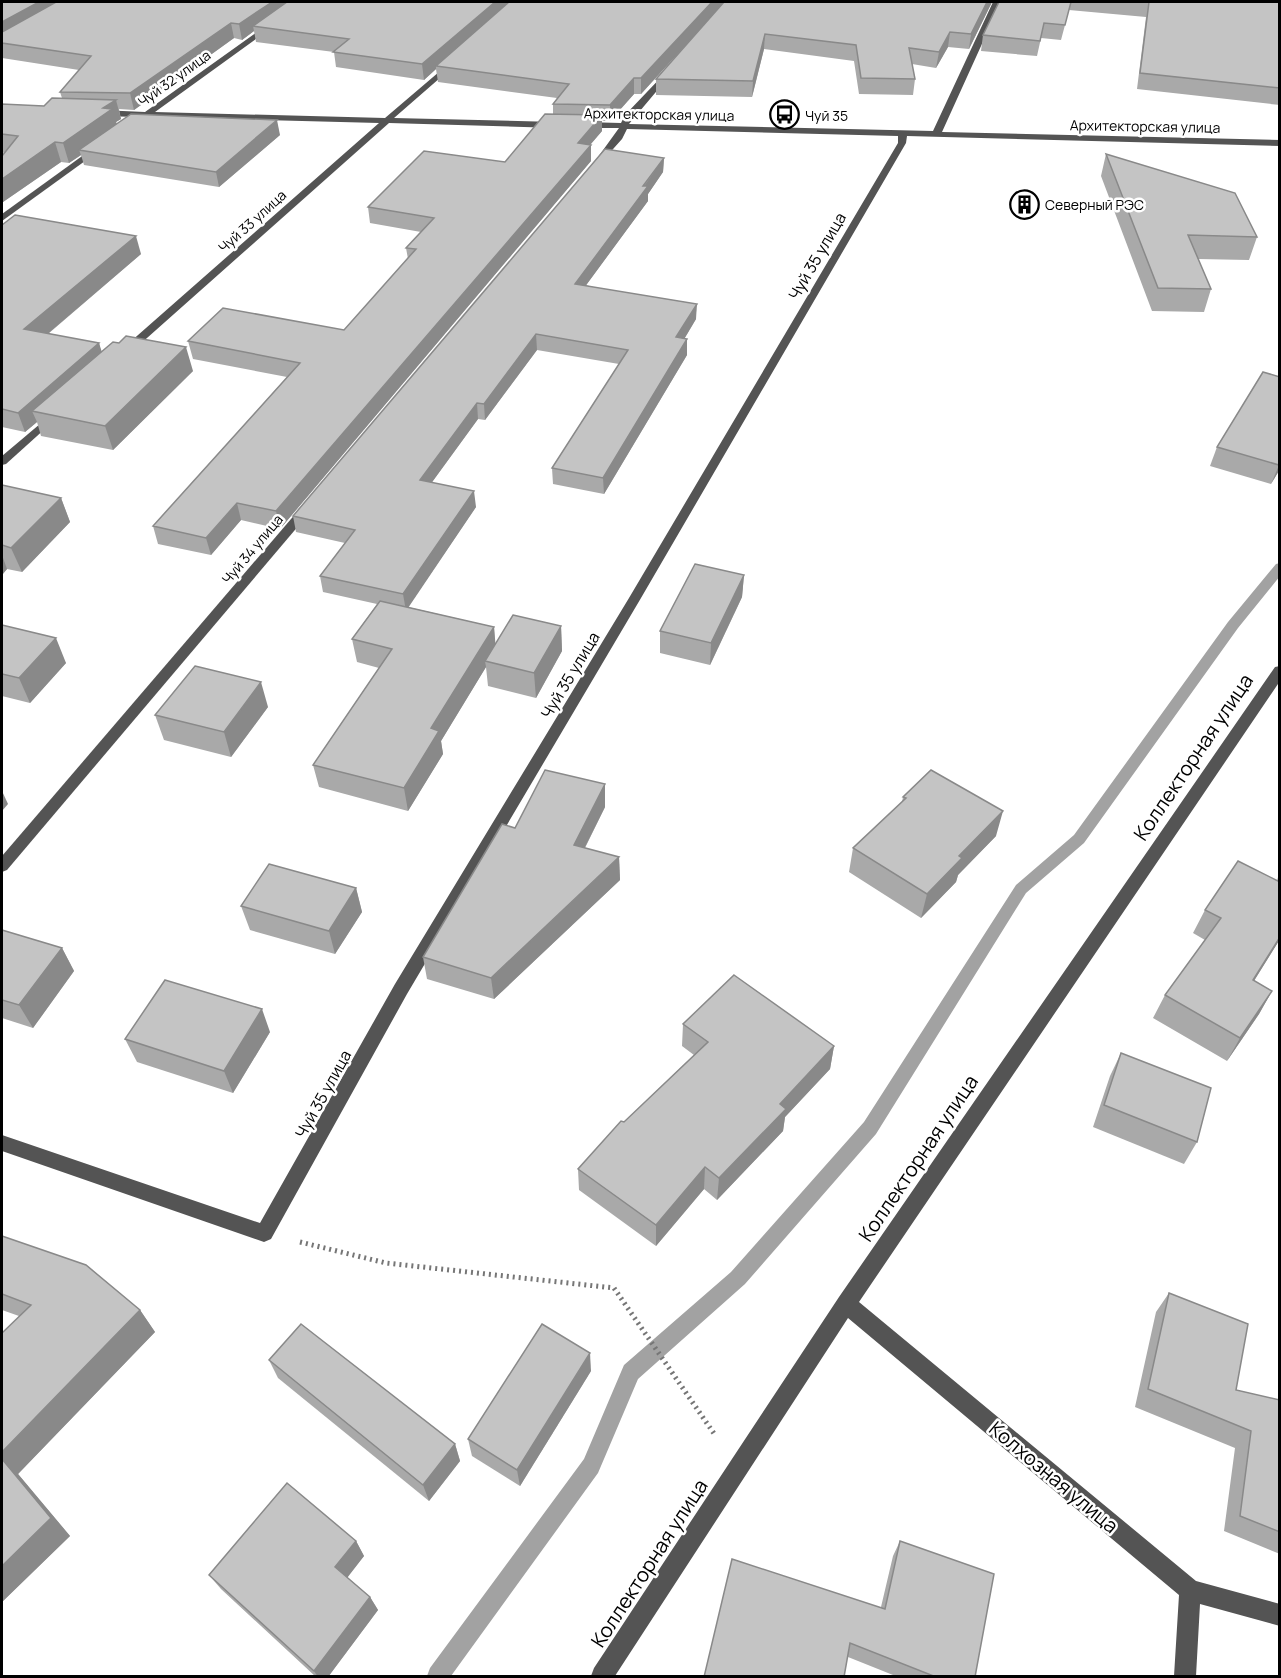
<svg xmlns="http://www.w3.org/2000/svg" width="1281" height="1678" font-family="Manrope,sans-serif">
	<rect width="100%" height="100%" fill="#fff"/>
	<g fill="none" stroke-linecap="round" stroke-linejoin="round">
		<polygon fill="#a2a2a2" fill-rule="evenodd" points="1280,563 1280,576 1238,628 1084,843 1026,893 876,1134 745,1284 638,1379 598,1473 451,1676 427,1676 430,1668 584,1459 624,1365 731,1272 864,1122 1016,885 1074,835 1228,622 1276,564"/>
		<polyline stroke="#767676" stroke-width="5" stroke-dasharray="2 4" stroke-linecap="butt" points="300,1242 386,1263 614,1288 715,1435"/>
		<g fill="#545454" fill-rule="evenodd">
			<polygon points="299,2 307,2 155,112 385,118 453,60 457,62 456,64 394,118 556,122 560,125 556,128 389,123 129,354 121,354 121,350 379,123 149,117 143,120 139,117 100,116 96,113 100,110 145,112"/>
			<polygon points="993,2 1001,2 942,132 1280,140 1280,146 907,136 906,143 641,598 407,994 271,1239 264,1242 2,1151 2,1135 260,1223 395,984 629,598 898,143 898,136 627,129 622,139 597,167 593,164 619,128 583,128 579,125 583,122 621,123 625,115 668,70 672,72 671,74 629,124 933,131"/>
			<polygon points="96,146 103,148 2,221 2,214"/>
			<polygon points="53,413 59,416 57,418 6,464 2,465 2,456"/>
			<polygon points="307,504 313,508 311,511 7,870 2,872 2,856 303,505"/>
			<polygon points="1280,666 1280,681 859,1302 1196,1581 1280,1604 1280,1626 1200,1604 1196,1676 1174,1676 1179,1595 848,1318 615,1676 591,1676 594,1668 839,1297 1275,667"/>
		</g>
	</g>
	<g fill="#a9a9a9">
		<polygon points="2,2 992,2 969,49 948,47 936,68 912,64 915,79 913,95 859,94 854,61 764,49 752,97 656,95 656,79 678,53 641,94 634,94 610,121 602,121 602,131 590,145 591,145 591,161 280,529 241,520 211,555 158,544 153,526 287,377 193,359 188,341 344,330 408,259 406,248 421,232 370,223 368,207 505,162 553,114 553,104 557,98 438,82 436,69 424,80 336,67 334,52 256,42 254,31 242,40 234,38 134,110 119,109 121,119 116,122 117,124 280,135 219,187 84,165 81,155 69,163 61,162 3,202 2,200 2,156 4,153 2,152 2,104 44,106 62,98 60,92 79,70 2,58"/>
		<polygon points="999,2 1280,2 1280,105 1137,89 1146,17 1069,10 1061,40 1041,38 1037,56 981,51 983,35"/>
		<polygon points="1106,154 1257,237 1249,260 1198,259 1211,289 1204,312 1152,311 1101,176"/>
		<polygon points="664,158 663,172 648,194 648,201 586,285 696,319 684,339 687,339 687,355 604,494 553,484 552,468 619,364 537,350 485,420 478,419 432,482 476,507 408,607 494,627 495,644 561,626 562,651 536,698 488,686 486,667 441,741 443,754 408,811 319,787 313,765 379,668 357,662 352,639 377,604 323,592 320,576 345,543 296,532 293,516"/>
		<polygon points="2,225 141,254 48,334 99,343 101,352 193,371 113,450 41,436 37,422 25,432 2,427"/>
		<polygon points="1263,372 1280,469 1271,484 1210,466 1217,447"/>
		<polygon points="2,485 61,498 70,522 22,572 7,569 2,575"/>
		<polygon points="744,575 742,597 710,665 660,653 660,631"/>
		<polygon points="2,625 66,663 30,703 2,696"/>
		<polygon points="268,707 231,757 164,740 155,715"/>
		<polygon points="605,784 605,807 585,848 619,857 620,880 494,999 427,979 423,957 515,828"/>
		<polygon points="903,797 996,836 958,875 956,882 921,918 849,872 853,848 902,802"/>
		<polygon points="1280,869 1280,939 1254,981 1272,991 1259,1014 1227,1061 1153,1018 1165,995 1205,940 1193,933 1205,910 1277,881"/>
		<polygon points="356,888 362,912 335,954 250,930 241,906"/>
		<polygon points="2,930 62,948 74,971 33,1028 2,1018"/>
		<polygon points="683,1024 834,1046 830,1069 785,1117 783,1131 717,1200 704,1189 656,1246 579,1190 578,1169 624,1122 694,1055 682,1046"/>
		<polygon points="270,1032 233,1093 137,1062 125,1039"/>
		<polygon points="1121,1053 1197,1142 1184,1164 1093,1127 1110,1076"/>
		<polygon points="2,1236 140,1310 155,1332 18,1474 70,1536 2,1602 19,1316 2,1310"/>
		<polygon points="1169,1293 1236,1390 1280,1400 1280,1554 1224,1531 1235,1448 1135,1407 1156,1312"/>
		<polygon points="269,1360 455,1444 460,1461 429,1501 278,1378"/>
		<polygon points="591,1371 520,1486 472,1456 468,1439"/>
		<polygon points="356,1541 364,1556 347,1577 370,1597 378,1610 328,1677 316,1677 221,1589 209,1575"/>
		<polygon points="900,1541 975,1677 898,1677 848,1657 704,1677 881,1607 893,1556"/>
	</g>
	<g fill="#898989">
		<polygon points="39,2 69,2 2,41 2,22"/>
		<polygon points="272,2 296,2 253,26 254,31 242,40 239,24"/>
		<polygon points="495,2 513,2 436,66 436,69 424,80 422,64"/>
		<polygon points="712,2 725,2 641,94 641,78"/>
		<polygon points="987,2 992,2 969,49 971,34"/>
		<polygon points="231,23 234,38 134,110 130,93"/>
		<polygon points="950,32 948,47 936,68 939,52"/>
		<polygon points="765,34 764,49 752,97 753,81"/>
		<polygon points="634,78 634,94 610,121 610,105"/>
		<polygon points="116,100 121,119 116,122 118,128 79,150 81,155 69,163 63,143 103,108"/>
		<polygon points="602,115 602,131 578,159 578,143"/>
		<polygon points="277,120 280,135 219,187 216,172"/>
		<polygon points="55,142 61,162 3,202 2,197 2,179"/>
		<polygon points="591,145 591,161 280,529 276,511"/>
		<polygon points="664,158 663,172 648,194 648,201 576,299 575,284"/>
		<polygon points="136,236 141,254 31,348 24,329"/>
		<polygon points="697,304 696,319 676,353 676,337"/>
		<polygon points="536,334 537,350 485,420 484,404"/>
		<polygon points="687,339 687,355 604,494 603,478"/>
		<polygon points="99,343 105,362 32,411 37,422 25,432 18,413"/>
		<polygon points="186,347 193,371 113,450 105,426"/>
		<polygon points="477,403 478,419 422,496 420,480"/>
		<polygon points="1280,463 1280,469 1271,484"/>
		<polygon points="474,491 476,507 406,611 403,594"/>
		<polygon points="61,498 70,522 22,572 11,548"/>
		<polygon points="237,503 241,520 211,555 206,538"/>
		<polygon points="2,555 7,569 2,575"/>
		<polygon points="744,575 742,597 710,665 711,643"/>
		<polygon points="561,626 562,651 536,698 534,673"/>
		<polygon points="494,627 496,650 485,661 486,667 441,741 443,754 408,811 404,788 431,728"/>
		<polygon points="56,638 66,663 30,703 19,678"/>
		<polygon points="261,682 268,707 231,757 224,732"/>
		<polygon points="605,784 605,807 575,867 574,845"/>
		<polygon points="2,791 8,804 2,811"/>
		<polygon points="1003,811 996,836 958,875 956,882 921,918 927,894 959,856"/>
		<polygon points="619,857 620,880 494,999 491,978"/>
		<polygon points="356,888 362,912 335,954 329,931"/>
		<polygon points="1280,937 1280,939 1240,1003 1253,980"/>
		<polygon points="62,948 74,971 33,1028 19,1005"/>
		<polygon points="1272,991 1259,1014 1227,1061 1240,1038"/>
		<polygon points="262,1009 270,1032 233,1093 224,1071"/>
		<polygon points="834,1046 830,1069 785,1117 783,1131 717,1200 719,1178 780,1104"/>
		<polygon points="705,1167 704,1189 656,1246 656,1225"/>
		<polygon points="140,1310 155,1332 18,1474 70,1536 2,1602 2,1452"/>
		<polygon points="590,1353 591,1371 520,1486 517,1470"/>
		<polygon points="455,1444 460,1461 429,1501 423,1485"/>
		<polygon points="356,1541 364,1556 344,1582 335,1567"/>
		<polygon points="370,1597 378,1610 328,1677 318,1677 314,1671"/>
	</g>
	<g fill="#c4c4c4" stroke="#898989" stroke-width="1.5">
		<polygon points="2,2 39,2 2,22"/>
		<polygon points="56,2 272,2 239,24 231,23 130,93 60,92 91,56 2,43 2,32"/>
		<polygon points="287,2 495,2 422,64 333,52 349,39 253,26"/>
		<polygon points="509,2 712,2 641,78 634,78 610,105 553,104 569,84 436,66"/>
		<polygon points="724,2 987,2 971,34 950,32 939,52 909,48 915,79 861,78 856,45 765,34 753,81 656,79"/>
		<polygon points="999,2 1071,2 1065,25 1044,23 1040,41 983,35"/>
		<polygon points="1145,2 1280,2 1280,88 1140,73 1149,2"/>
		<polygon points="52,98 116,100 103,108 112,109 63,143 55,142 2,179 2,156 18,136 2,134 2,104 44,106"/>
		<polygon points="131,114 277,120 216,172 79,150"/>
		<polygon points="545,114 602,115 578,143 591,145 276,511 237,503 206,538 153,526 300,363 188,341 223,308 344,330 416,249 406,248 434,218 368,207 424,151 505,162"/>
		<polygon points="605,149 664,158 643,186 648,186 575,284 697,304 676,337 687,339 603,478 552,468 628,350 536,334 484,404 477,403 420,480 474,491 403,594 320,576 355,530 293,516"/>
		<polygon points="1106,154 1235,193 1257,237 1188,235 1211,289 1158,288"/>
		<polygon points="15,215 136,236 24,329 99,343 18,413 2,409 2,225"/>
		<polygon points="126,336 186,347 105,426 32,411 113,342 119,343"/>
		<polygon points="1263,372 1280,377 1280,463 1279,465 1217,447"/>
		<polygon points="2,485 61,498 11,548 2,545"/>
		<polygon points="695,564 744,575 711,643 660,631"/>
		<polygon points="380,601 494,627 431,728 439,731 404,788 313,765 392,649 352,639"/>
		<polygon points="513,615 561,626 534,673 485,661"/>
		<polygon points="2,625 56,638 19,678 2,674"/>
		<polygon points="195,666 261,682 224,732 155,715"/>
		<polygon points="545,770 605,784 574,845 619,857 491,978 423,957 502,824 515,828"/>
		<polygon points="931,770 1003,811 959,856 962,858 927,894 853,848 906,798 903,797"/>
		<polygon points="1238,861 1280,882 1280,937 1253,980 1272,991 1240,1038 1165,995 1221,918 1205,910"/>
		<polygon points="269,864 356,888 329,931 241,906"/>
		<polygon points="2,930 62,948 19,1005 2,1000"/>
		<polygon points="734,975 834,1046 780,1104 786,1109 719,1178 705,1167 656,1225 578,1169 621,1121 624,1122 708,1042 683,1024"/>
		<polygon points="165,980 262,1009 224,1071 125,1039"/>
		<polygon points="1121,1053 1211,1088 1197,1142 1104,1105"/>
		<polygon points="2,1236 86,1265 140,1310 2,1452 2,1333 31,1305 2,1294"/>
		<polygon points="1169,1293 1248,1324 1236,1390 1280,1400 1280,1532 1240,1516 1251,1431 1148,1389"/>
		<polygon points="301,1324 455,1444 423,1485 269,1360"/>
		<polygon points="542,1324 590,1353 517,1470 468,1439"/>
		<polygon points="2,1459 51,1518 2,1566"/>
		<polygon points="287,1483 356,1541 335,1567 370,1597 314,1671 209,1575"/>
		<polygon points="900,1541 994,1574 975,1677 936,1677 850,1643 844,1677 704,1677 732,1559 885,1609"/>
	</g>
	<defs>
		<symbol id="bus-ring" viewBox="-11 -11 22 22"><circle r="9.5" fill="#fff" stroke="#000" stroke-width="1.5"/><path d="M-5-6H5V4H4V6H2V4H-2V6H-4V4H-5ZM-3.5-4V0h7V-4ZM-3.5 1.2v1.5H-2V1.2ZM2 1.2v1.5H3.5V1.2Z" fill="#000"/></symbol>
		<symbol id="building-ring" viewBox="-11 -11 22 22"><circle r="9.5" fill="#fff" stroke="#000" stroke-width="1.5"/><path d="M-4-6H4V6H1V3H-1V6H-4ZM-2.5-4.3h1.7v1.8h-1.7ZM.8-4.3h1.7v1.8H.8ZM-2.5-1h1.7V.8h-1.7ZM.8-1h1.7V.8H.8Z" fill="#000"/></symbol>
	</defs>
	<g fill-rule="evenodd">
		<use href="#bus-ring" x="768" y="98" width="33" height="33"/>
		<use href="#building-ring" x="1008" y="188" width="33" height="33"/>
	</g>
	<g text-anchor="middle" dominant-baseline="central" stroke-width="5" stroke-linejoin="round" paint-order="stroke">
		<g font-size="14" fill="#000" stroke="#fff">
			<text transform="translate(174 78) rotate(-36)">Чуй 32 улица</text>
			<text transform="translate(659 114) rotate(1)">Архитекторская улица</text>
			<text transform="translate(1145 126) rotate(1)">Архитекторская улица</text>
			<text transform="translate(252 221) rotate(-42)">Чуй 33 улица</text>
			<text transform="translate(252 549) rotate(-50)">Чуй 34 улица</text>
		</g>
		<g font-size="14" fill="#000" stroke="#fff" text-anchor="start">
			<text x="805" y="115">Чуй 35</text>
			<text x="1045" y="204">Северный РЭС</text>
		</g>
		<g font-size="16" fill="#000" stroke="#fff">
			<text transform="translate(817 256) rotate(-60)">Чуй 35 улица</text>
			<text transform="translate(570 675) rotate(-59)">Чуй 35 улица</text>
			<text transform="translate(323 1094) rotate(-61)">Чуй 35 улица</text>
		</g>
		<g font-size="20" fill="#000" stroke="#fff">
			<text transform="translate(1193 757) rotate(-56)">Коллекторная улица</text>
			<text transform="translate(918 1158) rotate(-56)">Коллекторная улица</text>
			<text transform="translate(1054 1477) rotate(40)">Колхозная улица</text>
			<text transform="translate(649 1563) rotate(-57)">Коллекторная улица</text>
		</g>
	</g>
	<rect width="1281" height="1678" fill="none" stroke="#000000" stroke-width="6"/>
</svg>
